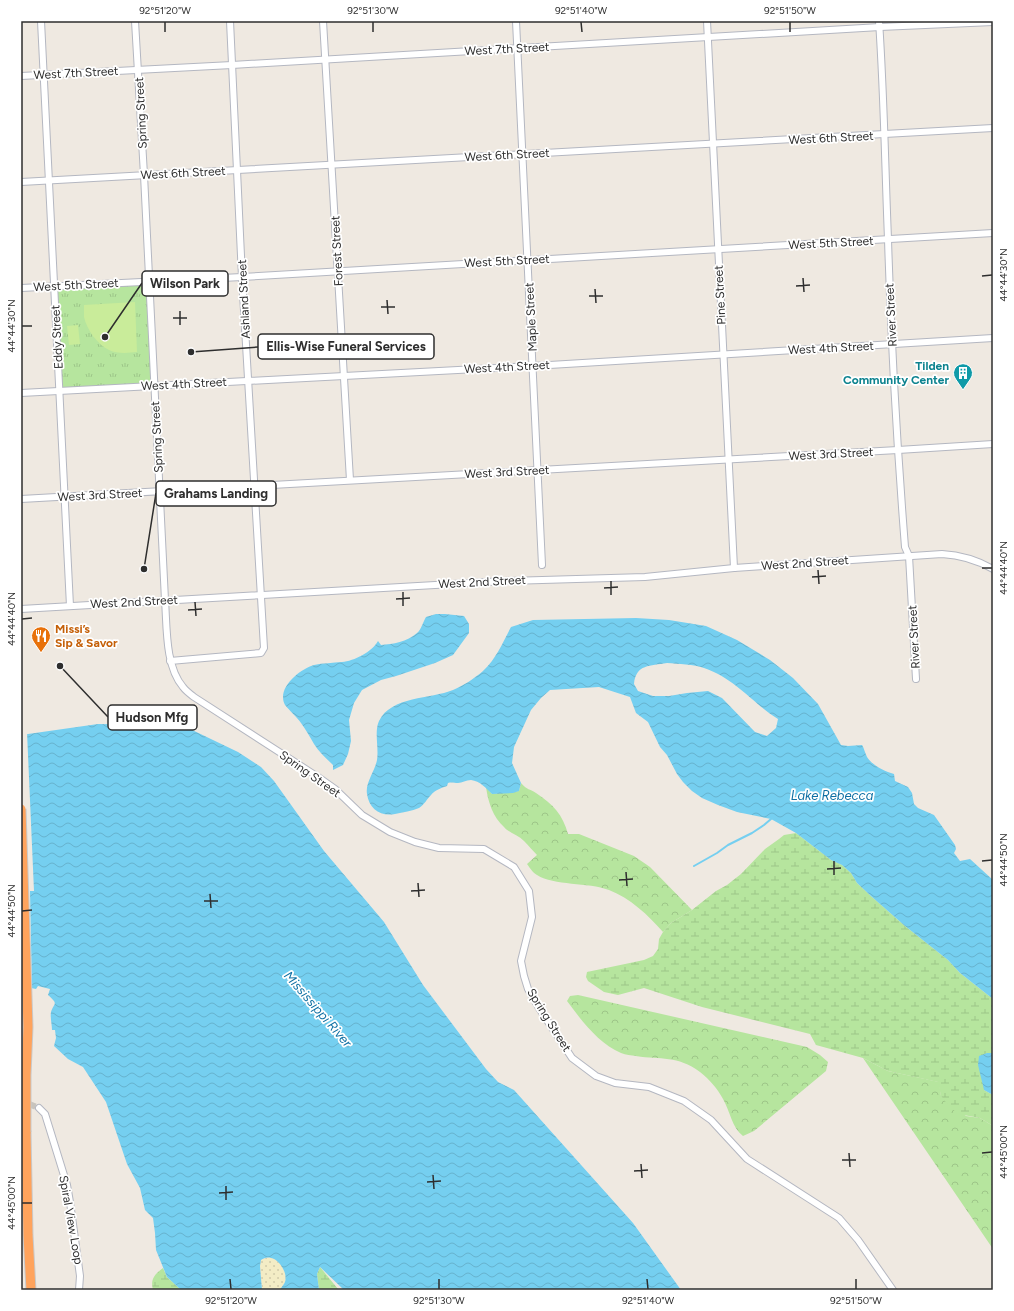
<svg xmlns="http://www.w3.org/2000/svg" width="1014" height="1311" font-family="Figtree,sans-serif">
	<defs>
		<pattern id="grass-tufts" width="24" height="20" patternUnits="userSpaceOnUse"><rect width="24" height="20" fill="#b6e59e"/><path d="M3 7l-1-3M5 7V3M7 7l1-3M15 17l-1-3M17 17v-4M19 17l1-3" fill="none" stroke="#9dc588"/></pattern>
		<pattern id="forest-crowns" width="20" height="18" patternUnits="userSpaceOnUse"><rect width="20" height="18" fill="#b6e59e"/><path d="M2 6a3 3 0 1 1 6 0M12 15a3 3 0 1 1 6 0" fill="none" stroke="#9dc588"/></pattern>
		<pattern id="wetland-marsh" width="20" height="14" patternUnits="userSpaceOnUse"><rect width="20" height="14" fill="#b6e59e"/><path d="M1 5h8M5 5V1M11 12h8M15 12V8" fill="none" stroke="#9dc588"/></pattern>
		<pattern id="sand-dots" width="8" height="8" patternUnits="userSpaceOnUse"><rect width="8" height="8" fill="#f3ecc5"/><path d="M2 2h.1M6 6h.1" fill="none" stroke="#d1cbaa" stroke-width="1.8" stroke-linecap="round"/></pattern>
		<pattern id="water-waves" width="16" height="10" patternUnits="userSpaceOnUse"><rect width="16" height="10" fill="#75cff0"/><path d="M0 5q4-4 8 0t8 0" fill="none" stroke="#66b2ce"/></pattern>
	</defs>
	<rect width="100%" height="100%" fill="#efe9e1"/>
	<polygon fill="url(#grass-tufts)" points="149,281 155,385 60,391 54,286"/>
	<g fill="url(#forest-crowns)">
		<path d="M521,783C528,791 529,788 536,793C553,804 563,815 568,834H579L634,856L650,867L692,910L671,923L663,932C648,915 630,898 609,890C588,882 554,886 537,875C533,873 530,868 527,864L537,855C533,851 529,846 524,841C518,835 509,833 504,827C493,817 488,802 486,787L492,794L519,791Z"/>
		<path d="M578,995L807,1047L820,1055L828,1062L826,1071L754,1131L743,1136C732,1128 730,1111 723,1099C717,1088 710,1080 700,1072C677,1055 661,1060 636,1056C631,1055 626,1055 621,1053C599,1044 581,1020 567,1001L570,996Z"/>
		<polygon points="863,1058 888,1071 939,1082 941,1096 966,1116 980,1118 993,1126 993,1249"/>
	</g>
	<g fill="url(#wetland-marsh)">
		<polygon points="796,833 831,860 842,865 851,873 857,883 872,897 905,926 948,960 960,973 993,999 993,1053 987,1053 984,1090 993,1095 993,1126 980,1118 958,1114 949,1106 941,1096 938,1082 888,1071 863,1058 816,1045 810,1034 702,1007 644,988 618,995 604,992 588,981 586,977 587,972 644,960 653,956 658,949 659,939 663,932 671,923 692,910 716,891 727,885 741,874 765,849 779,839 784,835"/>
		<polygon points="320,1267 338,1289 340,1290 319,1290 317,1274"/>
		<path d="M163,1268L167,1277L181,1290H153C150,1279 155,1274 163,1268Z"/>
	</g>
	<path fill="url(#sand-dots)" d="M266,1258C268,1258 270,1257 272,1258C280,1260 288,1274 285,1282C284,1285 281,1287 280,1290H262L260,1266L261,1260Z"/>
	<g fill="#c9ec9a">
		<path d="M135,302L137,352C128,353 117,354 109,350C97,344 87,330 84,317C84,313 84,309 84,305Z"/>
		<polygon points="78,325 80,344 69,345 67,326"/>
	</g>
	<g fill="url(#water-waves)" fill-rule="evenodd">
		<path d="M436,614H445L464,616L469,624V633L453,655L435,663L396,676L381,680L362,690L354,703L349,720L351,741L348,754L343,765L333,770V765C326,758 319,752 314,744C310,737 306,730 301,723C298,718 288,709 285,705C276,688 300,669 314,665C323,663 333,663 342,662C354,661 372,652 378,641L381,645C393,644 407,642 417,633C421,630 423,622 426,617Z"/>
		<path d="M636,618L669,620L706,626L737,640L770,660L793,678L818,704L841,745L848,746L862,745C864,748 865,753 867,757C873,766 884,771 894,774L895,781L908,787L912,793L914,804L918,808L934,815L955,845L956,849L954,853L960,861L970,859L993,880V999L960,973L948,960L905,926L872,897L857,883L851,873L842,865L831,860L796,833L771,819L737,812L718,805L702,798L692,791L683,782L677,774L667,755L660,747L648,722L636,713L630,697L599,687L550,690L541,698L531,710L514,747L512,763L521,783L519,791L513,793L492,794C486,788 480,781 471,780C466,780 462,783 458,783C454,783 452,782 448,783L447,786C441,788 435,790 431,795C427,799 424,805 419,808C412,811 403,812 395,814C381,817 369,809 367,794C365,783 375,771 377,760C379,747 374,732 379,721C391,696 431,699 453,690C463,686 475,678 483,671C496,659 503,642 511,627L533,620ZM667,663C678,664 694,664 704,668C736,679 751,702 778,719L776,728L767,736L755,732L722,698L708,691L687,693L669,696H653L638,691L634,684C636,664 650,666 667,663Z"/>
		<path d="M98,724L166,725L188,728L238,752L261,767L274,781L324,851L384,922L423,985L486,1069L498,1082L514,1090L633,1223L681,1290H344L320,1267L317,1274L319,1290H280C281,1287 284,1285 285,1282C288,1273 279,1259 271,1258C267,1257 264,1258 261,1260L260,1266L262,1290H181L167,1277L156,1250L155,1233L153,1218L145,1210L140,1188L127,1164L106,1102L83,1067L68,1059L54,1046L56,1038L55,1030H52C52,1025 50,1017 51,1012C54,1002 59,1005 48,995L50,989L38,986L36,989L21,986V735Z"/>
		<polygon points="987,1053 993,1053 993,1095 984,1090 978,1065 979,1056"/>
	</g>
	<g fill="#efe9e1">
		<polygon points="27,732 34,891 30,891 32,990 21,988 21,733"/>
		<polygon points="21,997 28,1000 32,1004 33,1022 28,1024 21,1024"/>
	</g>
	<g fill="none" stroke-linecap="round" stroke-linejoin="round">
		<polyline stroke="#75cff0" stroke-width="2" points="694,866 717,853 728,845 752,833 764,825 771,819"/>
		<polyline stroke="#c8c4bd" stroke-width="6" stroke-dasharray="6 3" stroke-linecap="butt" points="21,1104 29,1104 39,1108"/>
		<defs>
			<g id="minor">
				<polyline points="41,21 70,606"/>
				<path d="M135,21L144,175L165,600C167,627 165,666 183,687C186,691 190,694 194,697L318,777L335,789L362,815L390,832L415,842L439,848L484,849L514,867L529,891L532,917L521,961L524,976L528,989L539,1008L572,1058L596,1076L615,1083L649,1087L684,1101L711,1120L747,1159L839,1218L858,1240L893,1290"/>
				<polyline points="323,21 350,480"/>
				<polyline points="516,21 542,565"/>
				<polyline points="707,21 734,568"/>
				<path d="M879,21C884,94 885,166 888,239C891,342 897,445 905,547L909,556L916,679"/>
				<polyline points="21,76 232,65 880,27 993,22"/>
				<polyline points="21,182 993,128"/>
				<polyline points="21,288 242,277 993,233"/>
				<polyline points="21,393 533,366 993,338"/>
				<polyline points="21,499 898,450 993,444"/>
				<path d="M21,609L504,581L645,577L734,568L942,554C960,555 977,560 993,569"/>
				<polyline points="170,661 261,653 264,648 242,277 230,21"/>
				<polyline points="39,1108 45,1114 67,1185 70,1202 80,1276 79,1290"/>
			</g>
			<polyline id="highway" points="26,1132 28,1235 31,1290"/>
		</defs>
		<use href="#minor" stroke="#b4b7c1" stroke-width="8"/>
		<use href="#highway" stroke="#c9c9c9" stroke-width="11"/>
		<use href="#minor" stroke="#fff" stroke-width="6"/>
		<use href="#highway" stroke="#ffa35c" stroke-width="9"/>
		<defs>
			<polyline id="highway-bridge" points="21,809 28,1027 26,1075 26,1132"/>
		</defs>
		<use href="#highway-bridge" stroke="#c9c9c9" stroke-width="11" stroke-linecap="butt"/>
		<use href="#highway-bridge" stroke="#ffa35c" stroke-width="9"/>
	</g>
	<path fill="none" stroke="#2e2e2e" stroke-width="1.5" d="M165,22V32M373,22V32M581,22L582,32M790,22V32M982,276L992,275M803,278L804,292M796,286L810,285M595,289L596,303M589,296H603M387,300L388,314M381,307H395M180,311V325M173,318H187M22,326H32M982,568H992M818,570L819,584M812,577L826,576M611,581V595M604,588L618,587M403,592V606M396,599L410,598M195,602L196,616M188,610L202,609M22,619L32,618M834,861V875M982,861L992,860M827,869L841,868M626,872L627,886M619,880L633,879M418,883L419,897M411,891L425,890M210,894L211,908M204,901H218M22,911L32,910M849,1153L850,1167M982,1153L992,1152M842,1160H856M641,1164L642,1178M634,1171L648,1170M433,1175L434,1189M427,1182L441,1181M226,1186V1200M219,1193L233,1192M22,1203H32M230,1279L231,1289M439,1279V1289M647,1279L648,1289M856,1279V1289"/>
	<defs>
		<symbol id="building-pin" viewBox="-11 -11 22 30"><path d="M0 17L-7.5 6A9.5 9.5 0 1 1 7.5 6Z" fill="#0f9aa8" stroke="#fff"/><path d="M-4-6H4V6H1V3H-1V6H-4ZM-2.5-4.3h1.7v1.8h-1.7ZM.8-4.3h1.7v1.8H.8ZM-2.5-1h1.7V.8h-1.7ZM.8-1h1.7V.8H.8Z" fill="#fff"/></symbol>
		<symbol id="restaurant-pin" viewBox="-11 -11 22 30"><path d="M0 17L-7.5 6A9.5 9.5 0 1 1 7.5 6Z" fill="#e8710a" stroke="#fff"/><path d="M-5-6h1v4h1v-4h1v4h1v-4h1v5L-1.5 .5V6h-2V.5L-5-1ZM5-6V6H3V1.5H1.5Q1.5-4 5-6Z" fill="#fff"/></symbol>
	</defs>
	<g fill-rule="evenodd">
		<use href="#building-pin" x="952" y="362" width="22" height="30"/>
		<use href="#restaurant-pin" x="30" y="625" width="22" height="30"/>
	</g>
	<g text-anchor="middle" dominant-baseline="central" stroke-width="3.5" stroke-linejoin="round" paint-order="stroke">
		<g font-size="12" fill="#2e2e2e" stroke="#fff">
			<text transform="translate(507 49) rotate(-3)">West 7th Street</text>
			<text transform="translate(76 73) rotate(-3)">West 7th Street</text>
			<text transform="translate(141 113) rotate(-93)">Spring Street</text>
			<text transform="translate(831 138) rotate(-3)">West 6th Street</text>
			<text transform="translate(507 155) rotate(-3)">West 6th Street</text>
			<text transform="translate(183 173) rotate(-3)">West 6th Street</text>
			<text transform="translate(831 243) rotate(-3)">West 5th Street</text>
			<text transform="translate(337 251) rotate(-93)">Forest Street</text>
			<text transform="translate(507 261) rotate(-3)">West 5th Street</text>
			<text transform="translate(76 285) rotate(-3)">West 5th Street</text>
			<text transform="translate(720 295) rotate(-93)">Pine Street</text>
			<text transform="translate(244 299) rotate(-93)">Ashland Street</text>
			<text transform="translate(891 315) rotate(-93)">River Street</text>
			<text transform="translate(531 317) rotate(-93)">Maple Street</text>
			<text transform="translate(57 337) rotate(-93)">Eddy Street</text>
			<text transform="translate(831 348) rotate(-3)">West 4th Street</text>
			<text transform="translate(507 367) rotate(-3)">West 4th Street</text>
			<text transform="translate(184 384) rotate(-3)">West 4th Street</text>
			<text transform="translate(157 437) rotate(-93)">Spring Street</text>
			<text transform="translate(831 454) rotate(-3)">West 3rd Street</text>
			<text transform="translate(507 472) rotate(-3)">West 3rd Street</text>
			<text transform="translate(100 495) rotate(-3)">West 3rd Street</text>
			<text transform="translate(805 563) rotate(-4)">West 2nd Street</text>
			<text transform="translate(482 582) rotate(-3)">West 2nd Street</text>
			<text transform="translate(134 602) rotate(-3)">West 2nd Street</text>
			<text transform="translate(914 637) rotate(-93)">River Street</text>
			<text transform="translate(310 774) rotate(35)">Spring Street</text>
			<text transform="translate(549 1020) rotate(58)">Spring Street</text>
			<text transform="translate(71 1220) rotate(80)">Spiral View Loop</text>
		</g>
		<g font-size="12" font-weight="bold" fill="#0d838f" stroke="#fff" text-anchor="end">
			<text x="949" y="366">Tilden<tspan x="949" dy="14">Community Center</tspan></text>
		</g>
		<g font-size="12" font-weight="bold" fill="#c56008" stroke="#fff" text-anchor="start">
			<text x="55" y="629">Missi’s<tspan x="55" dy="14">Sip &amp; Savor</tspan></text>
		</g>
		<g font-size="13" font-style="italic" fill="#0d6fa3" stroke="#fff">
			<text x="832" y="795">Lake Rebecca</text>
			<text transform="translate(318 1009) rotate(49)">Mississippi River</text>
		</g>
	</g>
	<path fill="none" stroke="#2e2e2e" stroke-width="1.5" d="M105 337L142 283M191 352L258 347M144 569L156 493M60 666L108 717"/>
	<g fill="#2e2e2e" stroke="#fff" stroke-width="1.5">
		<circle cx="105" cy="337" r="4"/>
		<circle cx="191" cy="352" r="4"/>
		<circle cx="144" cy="569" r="4"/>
		<circle cx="60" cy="666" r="4"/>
	</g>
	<g fill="#fff" stroke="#2e2e2e" stroke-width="1.5">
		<rect x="142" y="271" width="86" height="25" rx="4"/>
		<rect x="258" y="334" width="176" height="25" rx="4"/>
		<rect x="156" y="481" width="120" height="25" rx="4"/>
		<rect x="108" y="705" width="89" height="25" rx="4"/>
	</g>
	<g font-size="13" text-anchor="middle" font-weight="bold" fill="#2e2e2e">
		<text x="185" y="288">Wilson Park</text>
		<text x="346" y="351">Ellis-Wise Funeral Services</text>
		<text x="216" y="498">Grahams Landing</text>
		<text x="152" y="722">Hudson Mfg</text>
	</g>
	<rect width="1014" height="1311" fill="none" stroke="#ffffff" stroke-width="44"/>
	<rect x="22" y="22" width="970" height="1267" fill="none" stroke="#2e2e2e" stroke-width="1.5"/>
	<g font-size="10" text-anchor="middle" fill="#2e2e2e">
		<text x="165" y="14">92°51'20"W</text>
		<text x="373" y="14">92°51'30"W</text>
		<text x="581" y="14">92°51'40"W</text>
		<text x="790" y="14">92°51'50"W</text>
		<text transform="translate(1003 275) rotate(-90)" y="4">44°44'30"N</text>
		<text transform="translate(11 326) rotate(-90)" y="4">44°44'30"N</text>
		<text transform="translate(1003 568) rotate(-90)" y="4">44°44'40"N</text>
		<text transform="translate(11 619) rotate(-90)" y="4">44°44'40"N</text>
		<text transform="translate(1003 860) rotate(-90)" y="4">44°44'50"N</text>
		<text transform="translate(11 911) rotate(-90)" y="4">44°44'50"N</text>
		<text transform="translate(1003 1152) rotate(-90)" y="4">44°45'00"N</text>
		<text transform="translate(11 1203) rotate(-90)" y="4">44°45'00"N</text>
		<text x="231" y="1304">92°51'20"W</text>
		<text x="439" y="1304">92°51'30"W</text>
		<text x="648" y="1304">92°51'40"W</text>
		<text x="856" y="1304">92°51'50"W</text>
	</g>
</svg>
